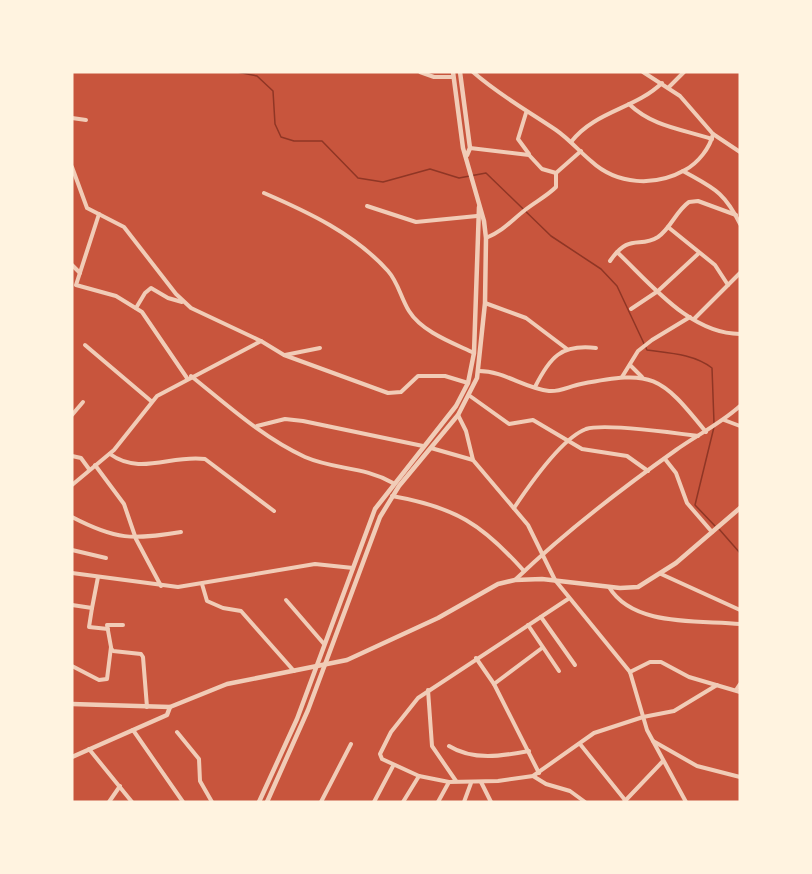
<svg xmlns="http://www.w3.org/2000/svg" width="812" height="874" font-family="Georgia,serif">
	<rect width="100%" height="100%" fill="#c8553d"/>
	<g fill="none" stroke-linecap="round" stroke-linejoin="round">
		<g stroke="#8f3625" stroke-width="1.5">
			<path d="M237,72L257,76L273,91L275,124L281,137L294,141H322L358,178L383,182L430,169L459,178L486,173L551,236L601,269L617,286L647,350C669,353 694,354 712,368L714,423"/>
			<polyline points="714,427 695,505 715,526"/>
			<polyline points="719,529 740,553"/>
		</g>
		<g stroke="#f1ccb7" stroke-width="4">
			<polyline points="420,72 434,77 453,77"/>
			<path d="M473,72C499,95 528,111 556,130C569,139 579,151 591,161C617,185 655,187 685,170C698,163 710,148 713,134L680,96L643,72"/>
			<polyline points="669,87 684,72"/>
			<path d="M629,104C653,127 682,129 712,139"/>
			<polyline points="526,113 518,139 529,154"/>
			<polyline points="72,118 86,120"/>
			<polyline points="713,134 740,152"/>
			<path d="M571,142C595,111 635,109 662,83"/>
			<polyline points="470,148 529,155 542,169 556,173 581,151"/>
			<polyline points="72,167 87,208 124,227 176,294 191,308 261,341 284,355 388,393 401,392 418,376 445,376 468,383"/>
			<path d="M683,171C713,188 724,191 740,224"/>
			<path d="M264,193C308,212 355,234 388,271C398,282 401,298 409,311C422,332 453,343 474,353"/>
			<polyline points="367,206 416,222 477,216"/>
			<polyline points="99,214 76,285 116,296 142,312 187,378"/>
			<polyline points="668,227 715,265 728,285"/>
			<path d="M486,238C503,231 511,221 525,210C535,202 547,196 556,187V173"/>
			<path d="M617,252C650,283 690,334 740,334"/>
			<path d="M610,261C630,232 639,249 658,237C671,228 676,211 689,202L698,201L736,215"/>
			<polyline points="72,265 80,273"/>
			<polyline points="485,303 526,318 567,349"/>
			<polyline points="136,308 145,293 151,288 168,298 182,302"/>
			<polyline points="631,309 658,291 699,253"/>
			<polyline points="694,319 740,273"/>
			<polyline points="85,345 151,401"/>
			<polyline points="285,355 320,348"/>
			<polyline points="630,365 642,377"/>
			<path d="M479,371C504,371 524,388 549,391C560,392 570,386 581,384C653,370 660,375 706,432"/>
			<path d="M191,376C226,404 263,438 305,457C335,470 363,466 393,483"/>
			<polyline points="622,377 638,351 652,340 690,317"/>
			<path d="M535,387C550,357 561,344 596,348"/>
			<polyline points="470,396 509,424 533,420 582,449 627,456 648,471"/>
			<polyline points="72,415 83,402"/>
			<polyline points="458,415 466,431 473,460"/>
			<polyline points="724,420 740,426"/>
			<polyline points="257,426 285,419 303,421 423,446"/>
			<polyline points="431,448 473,460 528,525 555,580 630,672 647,730 686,802"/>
			<path d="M110,454C140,476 172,454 205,459L274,511"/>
			<polyline points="72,456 81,458 89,469"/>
			<polyline points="665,459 676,473 687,503 712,532"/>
			<polyline points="95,465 124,504 136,539 161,586"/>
			<polyline points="72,485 114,450 157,396 261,341"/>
			<path d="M392,496C455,507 482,524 524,571"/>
			<path d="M514,508C528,487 562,438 586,429C604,423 676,433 698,436"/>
			<path d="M72,517C116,540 132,540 181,532"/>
			<polyline points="72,550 106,558"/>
			<polyline points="72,573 178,587 315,564 353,568"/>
			<polyline points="661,574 740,610"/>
			<path d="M516,579C564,533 621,489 676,450C697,435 720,424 740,406"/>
			<polyline points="202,584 207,601 223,608 241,611 294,671"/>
			<path d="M609,587C633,627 698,620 740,624"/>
			<polyline points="568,599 418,698 391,732 380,754 382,759 419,776 449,782 498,781 533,776 594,733 643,717 674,711 717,685"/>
			<polyline points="286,600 324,644"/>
			<polyline points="72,605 92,608 89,627 108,629"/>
			<polyline points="92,608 98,577"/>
			<polyline points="541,617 575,665"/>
			<polyline points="528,625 559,671"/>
			<polyline points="111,648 113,651 141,654 143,657 147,707"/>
			<polyline points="476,658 494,684 539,773"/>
			<polyline points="72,666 99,680 107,679 111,647 107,625 123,625"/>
			<polyline points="630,672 650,662 661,662 689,677 740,692"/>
			<polyline points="494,684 542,648"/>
			<polyline points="428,690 432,746 456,781"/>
			<polyline points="736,690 740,684"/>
			<polyline points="133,730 183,802"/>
			<polyline points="177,732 199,759 200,781 212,802"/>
			<polyline points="653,741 697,766 740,777"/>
			<polyline points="580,744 625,800"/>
			<path d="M449,746C473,761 502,756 529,751"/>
			<polyline points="89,749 132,802"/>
			<polyline points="533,776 546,784 570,791 585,802"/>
			<polyline points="481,782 491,802"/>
			<polyline points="109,802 120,786"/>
			<polyline points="321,802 351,744"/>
			<polyline points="374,802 393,766"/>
			<polyline points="403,802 419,776"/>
			<polyline points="438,802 449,782"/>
			<polyline points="464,802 471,783"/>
			<polyline points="624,802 663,761"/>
		</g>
		<g stroke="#f1ccb7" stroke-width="4.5">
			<polyline points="460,72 470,148 467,155"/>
			<polyline points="72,704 170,707 227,684 347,660 438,618 498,584 515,580 542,579 620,588 638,587 676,563 740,508"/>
			<polyline points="72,757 167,715 170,707"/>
			<polyline points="259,802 297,719 375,509 456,406 468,383 474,353 479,207"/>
			<polyline points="267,802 308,710 380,517 399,486 458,415 477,378 485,303 486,238 484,221 463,148 453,72"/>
		</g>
	</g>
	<rect width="812" height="874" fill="none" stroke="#fff3e0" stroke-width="147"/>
</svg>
